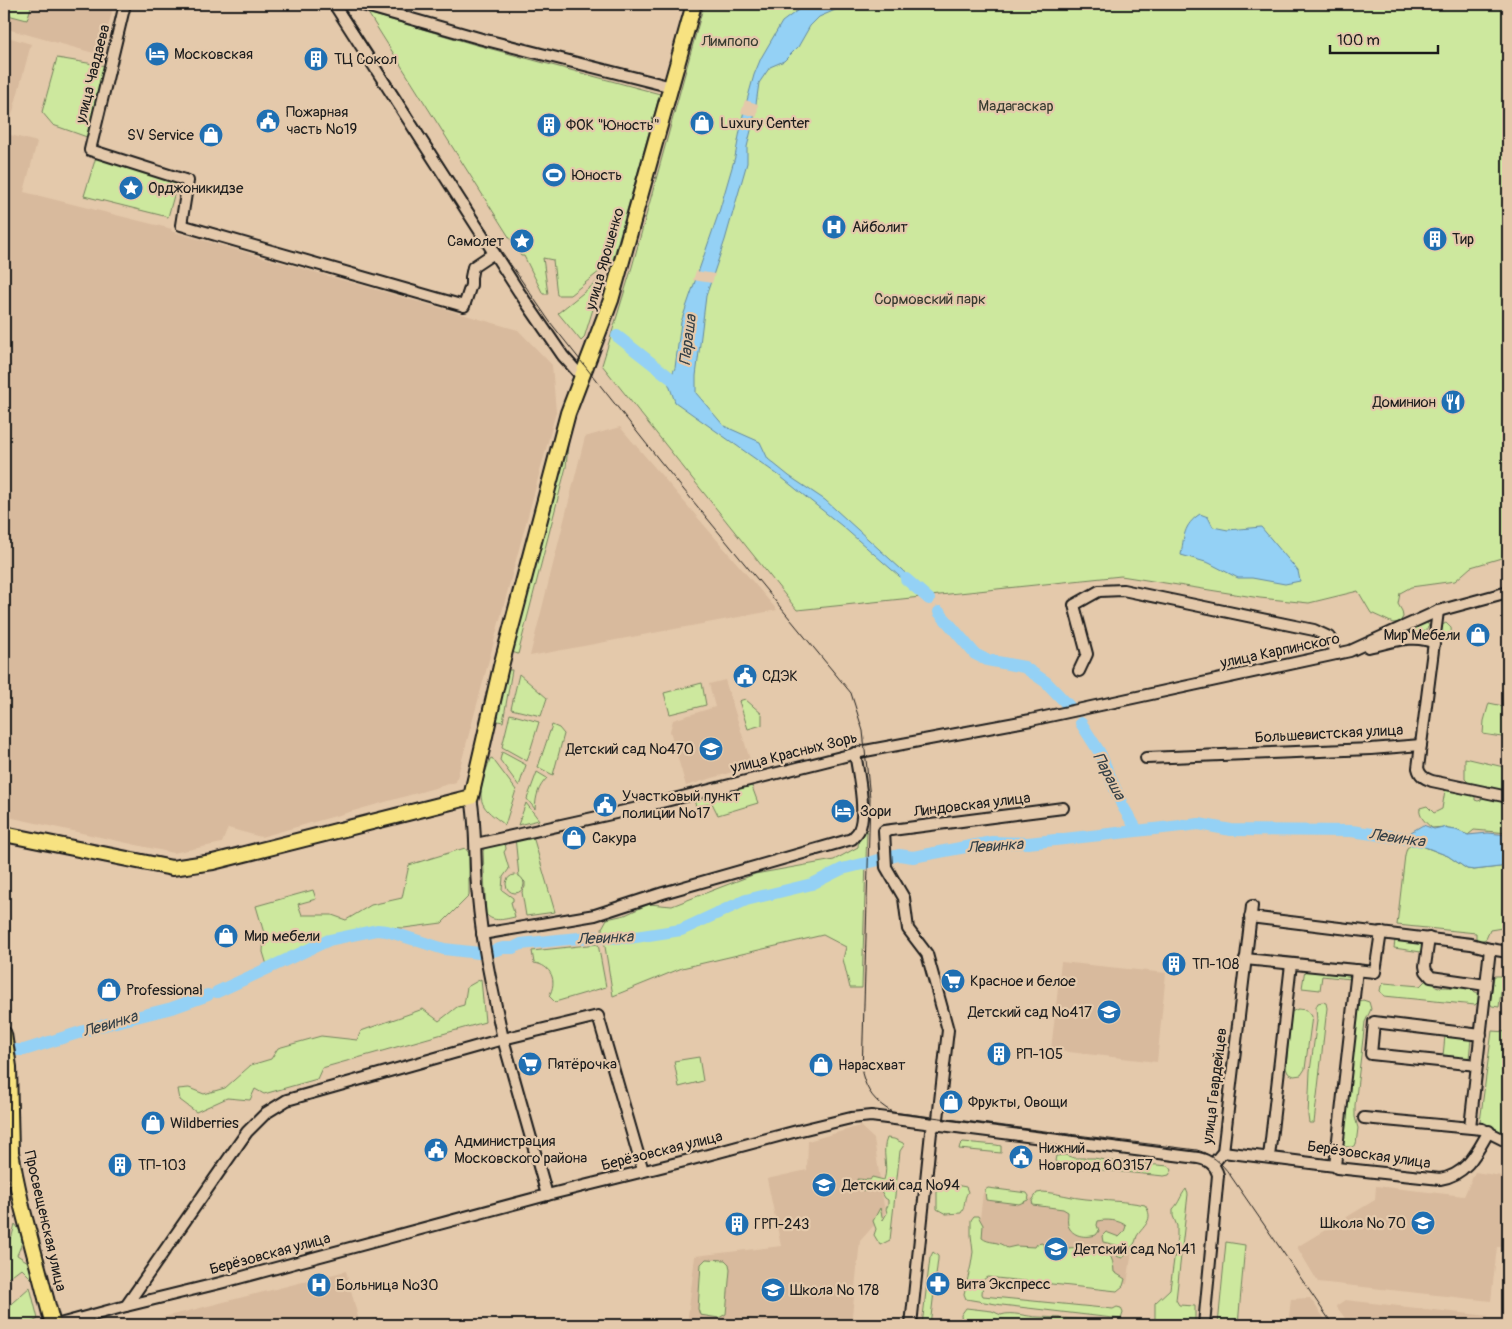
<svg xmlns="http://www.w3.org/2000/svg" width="1512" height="1329" font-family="Pangolin,sans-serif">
	<rect width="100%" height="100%" fill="#e4c9ab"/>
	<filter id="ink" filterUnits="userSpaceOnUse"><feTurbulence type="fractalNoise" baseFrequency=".02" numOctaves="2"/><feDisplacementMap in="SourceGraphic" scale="10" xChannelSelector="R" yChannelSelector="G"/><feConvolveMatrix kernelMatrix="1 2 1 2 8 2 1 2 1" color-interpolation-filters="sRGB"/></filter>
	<g filter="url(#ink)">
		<g fill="#d8ba9d">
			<polygon points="4,4 114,4 101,55 4,28"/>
			<polygon points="4,36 31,44 7,134 37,142 24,192 172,229 171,231 518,330 552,365 556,412 456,782 261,837 228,828 222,843 173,853 4,816"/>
			<polygon points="620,427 777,610 530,656 585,437"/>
			<polygon points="725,680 752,766 686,786 670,731 673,720 715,707 709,684"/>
			<polygon points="1061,962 1166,973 1157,1062 1051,1050"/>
			<polygon points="860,1126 874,1139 885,1213 860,1241 851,1325 687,1325 695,1256 781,1246 767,1179 807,1170 808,1141"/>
			<polygon points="1475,1172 1508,1177 1508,1247 1497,1247 1491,1301 1318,1282 1297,1247 1375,1200 1376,1186 1464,1196"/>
			<polygon points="983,1193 1066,1202 1137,1218 1127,1284 977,1270 979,1227"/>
			<polygon points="346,1271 360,1325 157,1325 157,1319"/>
			<polygon points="1310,1298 1329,1325 1288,1325 1291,1299"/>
			<polygon points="1345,1300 1488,1316 1487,1325 1350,1325 1336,1306"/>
		</g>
		<g fill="#cde89e" stroke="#74825d">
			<polygon points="4,4 32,4 27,20 4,14"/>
			<polygon points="704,4 1508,4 1508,556 1471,567 1455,581 1411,587 1400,593 1398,604 1402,611 1403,617 1400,622 1393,623 1371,613 1358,591 1309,603 1260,598 1121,576 797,610 602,365 632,267"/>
			<polygon points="368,13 473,44 660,94 611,267 601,266 600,271 570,295 557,295 553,260 543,258 548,294 543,294 524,256 521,256"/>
			<polygon points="57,58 106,66 87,137 53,125 42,112"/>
			<polygon points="96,157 178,181 168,217 84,196"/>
			<polygon points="603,277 584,338 581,341 558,313"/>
			<polygon points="569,433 566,467 518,654 509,651"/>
			<polygon points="1426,621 1429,626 1424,632 1387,639"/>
			<polygon points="1446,623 1451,628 1452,639 1439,640 1442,625"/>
			<polygon points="506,670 512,670 503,722 498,721 496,716"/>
			<polygon points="519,674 547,698 541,716 511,709"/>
			<polygon points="702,683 706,705 670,714 664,693"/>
			<polygon points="745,699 762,714 762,725 748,729 739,701"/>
			<polygon points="1489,703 1508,707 1508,738 1483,734 1484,721"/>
			<polygon points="510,714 539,722 527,761 502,747"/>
			<polygon points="552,725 559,728 564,734 553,775 538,767"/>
			<polygon points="502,752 526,765 519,786 500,760"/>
			<path d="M492,758L516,790L505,825C498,819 488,813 484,806C476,793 486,772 490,759Z"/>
			<polygon points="1465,758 1508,768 1508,792 1469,783 1465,779"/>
			<path d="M537,772L547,778C538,787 536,796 535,809L527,799Z"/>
			<polygon points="751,784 758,803 718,815 712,803 696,807 694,799"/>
			<path d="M1445,790L1475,795V800L1478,801L1481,800L1482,796L1508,800V833L1474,830L1468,835L1456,830L1448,829L1445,827L1432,828C1426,823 1418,816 1420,808L1427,806L1434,813L1442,809Z"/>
			<polygon points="526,803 539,820 518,825"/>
			<polygon points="867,829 862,988 850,988 843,959 846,947 823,935 682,968 613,996 602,928 607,919 625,915 649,904 672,906 755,874 834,860 858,847 859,836"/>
			<polygon points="532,833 555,912 526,916 522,892 525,887 525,882 519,876 515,837"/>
			<path d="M505,842L506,849L504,852L509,869L503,877L502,890L513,898V901L511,902L515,917C505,919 493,923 486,914L483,851L485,847Z"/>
			<polygon points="1411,845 1422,846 1448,856 1467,869 1474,870 1508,866 1508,900 1503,910 1502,928 1490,930 1486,939 1479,941 1476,938 1476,933 1397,925 1405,855 1407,848"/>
			<polygon points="465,848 469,853 469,896 442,923 404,928 376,927 327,938 267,965 263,952 264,933 256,906 313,890 316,899 298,904 302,915 332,915 346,920 371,905 402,898 409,865"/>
			<circle cx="515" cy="884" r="9"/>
			<polygon points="1395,940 1422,944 1421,952 1394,948"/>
			<path d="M598,944L606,987L555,1002L549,996C558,981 551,965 534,963L532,951Z"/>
			<polygon points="1305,969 1352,974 1351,979 1322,976 1320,990 1302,988"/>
			<polygon points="1494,976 1503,976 1499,1007 1492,1006 1490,1003"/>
			<polygon points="481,979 485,1022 322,1068 317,1079 264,1094 255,1089 250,1100 227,1098 196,1112 180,1100 178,1089 189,1088 204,1094 225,1088 251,1065 271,1059 278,1048 321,1036 357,1040 361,1031 423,1009 439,1021 457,1007 464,1005 467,987"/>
			<path d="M1427,979L1432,981C1436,991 1444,985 1453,988L1454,984L1473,986V991L1478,993L1480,1000L1475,1005L1384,996L1380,991L1381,986L1384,983L1420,986Z"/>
			<polygon points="1363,1000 1369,1002 1371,1009 1365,1022 1355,1105 1355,1117 1358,1128 1356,1144 1352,1147 1345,1147 1342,1143 1358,1002"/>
			<polygon points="1322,1002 1326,1003 1327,1008 1314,1123 1309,1123 1308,1116 1310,1071 1317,1021 1316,1007 1318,1003"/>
			<polygon points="1298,1009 1307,1010 1312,1016 1305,1069 1301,1075 1294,1076 1288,1073 1286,1068 1291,1012"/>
			<polygon points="1492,1031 1508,1032 1508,1137 1480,1122"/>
			<polygon points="1445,1036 1471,1039 1469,1058 1443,1056"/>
			<polygon points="699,1057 703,1081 679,1087 674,1061"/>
			<path d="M887,1138L894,1139L903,1143L904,1145L900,1151L890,1240L880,1245L874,1235L876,1229L873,1221L880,1208L883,1220L887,1213L886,1209L888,1205V1200L885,1198L881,1191L877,1189L873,1184L868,1187V1192L859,1189L857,1179L870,1180L872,1177L884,1180C889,1166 881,1152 887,1138Z"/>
			<polygon points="963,1142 996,1145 1001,1146 1001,1153 959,1149 960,1145"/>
			<polygon points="1065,1155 1074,1158 1094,1158 1110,1161 1169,1166 1172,1170 1169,1175 1164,1176 1062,1166 1055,1161 1056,1156"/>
			<path d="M945,1183L966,1187L968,1192C963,1199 966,1206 961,1213L946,1214L937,1209V1192L939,1186Z"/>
			<polygon points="988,1188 1027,1193 1029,1196 1028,1200 1019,1204 986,1200 985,1190"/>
			<path d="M1186,1189L1188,1194L1176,1300L1179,1305L1195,1306V1321L1193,1325H1177L1155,1322V1303L1170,1289L1177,1237V1226L1173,1216V1209C1180,1202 1180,1196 1186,1189Z"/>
			<path d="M1043,1192C1058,1193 1072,1198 1086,1199C1106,1201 1126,1201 1145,1205C1155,1220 1144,1225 1137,1236C1136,1239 1136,1241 1134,1244C1131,1249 1126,1250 1125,1256L1122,1258L1116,1256L1114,1252L1119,1247L1116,1245L1103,1242L1102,1236L1106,1232L1119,1237L1124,1232L1126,1226C1120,1220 1106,1219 1098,1221L1097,1225L1099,1231L1096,1235C1086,1238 1072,1237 1068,1225C1067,1221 1068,1216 1068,1212L1063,1209L1033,1205L1032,1201L1037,1193Z"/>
			<path d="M974,1216H978L983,1225L982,1238C989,1244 998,1240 1007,1248L1016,1246L1035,1247L1037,1244L1042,1243L1045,1247C1048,1248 1053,1250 1056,1250C1060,1250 1064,1248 1068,1248C1090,1247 1113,1240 1114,1272L1125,1279L1123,1286L1117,1291L987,1277L983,1280L982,1294L983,1296L1113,1309L1117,1307L1121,1308L1123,1313L1121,1319L1002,1305L966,1299L964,1294L971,1265L973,1252L971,1235V1220Z"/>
			<path d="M15,1224C25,1237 23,1241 17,1255L28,1262L33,1280L21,1268L4,1281V1244L12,1236Z"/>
			<polygon points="1226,1242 1245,1245 1238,1325 1218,1325"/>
			<polygon points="933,1252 938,1256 938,1259 930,1325 922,1325 930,1258"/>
			<polygon points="706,1259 725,1260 729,1264 730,1270 726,1314 719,1318 700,1315 698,1309 701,1264"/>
			<polygon points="30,1287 38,1319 27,1325 4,1325 4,1310"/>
			<path d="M966,1308L992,1311L1001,1315C1012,1311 1027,1317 1039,1317C1071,1318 1103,1321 1135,1325H997L984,1324L983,1325H962L961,1315Z"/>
		</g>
		<g fill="#94d1f5" stroke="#64899e">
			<polygon points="806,4 849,4 819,17 810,26 798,47 784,61 770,67 759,83 754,118 747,147 747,163 725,240 706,296 696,376 696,393 724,426 760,442 768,459 789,476 825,500 923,589 915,590 842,526 781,477 675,402 668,382 675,368 681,322 719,212 735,157 743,115 754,75 761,58 782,22"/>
			<path d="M1200,514L1208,517L1213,527L1228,530L1261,527L1298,571L1300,581L1285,584L1252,578H1238L1209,563L1181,555C1184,537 1183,525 1200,514Z"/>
			<polygon points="1423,825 1434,829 1443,827 1448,829 1456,830 1468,835 1488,833 1508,835 1508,866 1474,870 1467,869 1448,856 1410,841 1408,838 1411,832"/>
		</g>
		<g fill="#e4c9ab">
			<polygon points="745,100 758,104 757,117 741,113"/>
			<polygon points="696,271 715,274 712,283 693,280"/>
		</g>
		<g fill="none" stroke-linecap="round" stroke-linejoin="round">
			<g stroke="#94d1f5" stroke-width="12">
				<polyline points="617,336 682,387"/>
				<polyline points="906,579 929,599"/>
				<polyline points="939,612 975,654 987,660 1024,667 1046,682 1069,706"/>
				<polyline points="1081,723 1100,753 1122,805 1137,830"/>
				<polyline points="493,951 503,948 513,948 521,944 558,940 590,937 629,938 681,930 746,900 812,884 842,869 899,855 913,857 992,842 1028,843 1199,824 1231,830 1351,831 1424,841"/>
				<polyline points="217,992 329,940 377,930 387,931 444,949 479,953"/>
				<polyline points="12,1050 24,1050 100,1026 172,1008 208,995"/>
			</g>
			<defs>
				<g id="minor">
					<polyline points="125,4 90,150 188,181 181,225 464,306 471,285 471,277 473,267 494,253"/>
					<polyline points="334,4 519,292 563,356 581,376"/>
					<polyline points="359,4 482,39 672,87"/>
					<path d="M1438,611L1418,768C1420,776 1424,778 1432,781L1508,797"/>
					<path d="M1368,647C1390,643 1414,633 1434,643"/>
					<polyline points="1079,671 1087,654 1074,605 1099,591 1123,590 1314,630 1329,637 1337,654"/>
					<polyline points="1146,758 1371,749 1421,745"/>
					<polyline points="476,844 638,808 865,751 1031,720 1350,651 1438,611 1508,592"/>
					<polyline points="1250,917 1471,944 1490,949 1508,952"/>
					<path d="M482,934L595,915L663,893L852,839C854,836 858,833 859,830C867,813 858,772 855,753"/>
					<polyline points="1429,938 1425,966 1426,971 1431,977 1486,985"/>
					<polyline points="1245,959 1375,972 1381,932"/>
					<polyline points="1477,1065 1371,1054 1374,1022 1481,1035"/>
					<polyline points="1364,1118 1482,1129 1508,1142"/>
					<polyline points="1470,1127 1490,949"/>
					<path d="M1223,1152L1335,1166L1337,1168L1440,1179C1467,1175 1477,1152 1489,1131"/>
					<polyline points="1269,1157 1291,964"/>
					<polyline points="1213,1164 1223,1152 1252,906"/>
					<polyline points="1335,1166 1357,970"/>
					<polyline points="547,1195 503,1039 598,1016 643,1171"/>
					<path d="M126,1306L220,1283L547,1195L689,1160L797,1131L851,1118L871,1116L1198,1158C1208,1160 1215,1164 1218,1175L1204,1325"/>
					<path d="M56,1325L126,1306L247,1132L266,1113L287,1100L503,1039C493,992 482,945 478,897C474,863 477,830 471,797"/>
					<polyline points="911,1325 931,1132 938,1119 948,1030 927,954 908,929 904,898 886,867 884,831 1063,808"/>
				</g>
				<g id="major">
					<polyline points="4,834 172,868 213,862 471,797 501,666 568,413 611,300 694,4"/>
					<polyline points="4,1034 9,1067 11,1152 15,1174 22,1207 53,1325"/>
				</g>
			</defs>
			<use href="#minor" stroke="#1c1c1c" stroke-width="14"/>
			<use href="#major" stroke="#1c1c1c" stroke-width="18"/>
			<use href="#minor" stroke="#e4c9ab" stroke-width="10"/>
			<use href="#major" stroke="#f7e281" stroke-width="14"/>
			<path stroke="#1c1c1c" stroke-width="1" d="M340,4L476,214L550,322L660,461L851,693L863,731L870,798L862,1073C867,1092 875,1102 892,1112L1197,1150C1211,1154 1222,1163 1230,1175L1333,1325"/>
		</g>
	</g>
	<defs>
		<symbol id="hotel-disc" viewBox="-11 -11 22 22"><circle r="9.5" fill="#1f6fb2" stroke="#e4c9ab"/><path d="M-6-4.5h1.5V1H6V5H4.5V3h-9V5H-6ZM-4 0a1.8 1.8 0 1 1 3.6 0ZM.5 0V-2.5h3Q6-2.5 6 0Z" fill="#fff"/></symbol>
		<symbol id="building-disc" viewBox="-11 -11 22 22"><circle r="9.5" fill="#1f6fb2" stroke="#e4c9ab"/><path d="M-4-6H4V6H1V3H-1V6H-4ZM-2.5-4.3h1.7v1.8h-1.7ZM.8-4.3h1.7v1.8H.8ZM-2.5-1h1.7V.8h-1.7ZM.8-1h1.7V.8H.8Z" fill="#fff"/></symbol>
		<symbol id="civic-disc" viewBox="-11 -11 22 22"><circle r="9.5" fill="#1f6fb2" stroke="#e4c9ab"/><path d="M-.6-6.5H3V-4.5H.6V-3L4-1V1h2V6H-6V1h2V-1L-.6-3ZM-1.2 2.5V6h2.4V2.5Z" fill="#fff"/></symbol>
		<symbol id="shop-disc" viewBox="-11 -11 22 22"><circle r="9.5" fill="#1f6fb2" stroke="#e4c9ab"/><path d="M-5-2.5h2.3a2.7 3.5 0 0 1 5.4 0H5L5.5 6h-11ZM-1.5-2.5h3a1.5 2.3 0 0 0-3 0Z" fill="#fff"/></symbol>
		<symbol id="stadium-disc" viewBox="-11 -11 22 22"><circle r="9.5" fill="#1f6fb2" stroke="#e4c9ab"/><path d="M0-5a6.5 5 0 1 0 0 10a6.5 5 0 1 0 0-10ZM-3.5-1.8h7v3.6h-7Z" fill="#fff"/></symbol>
		<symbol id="sight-disc" viewBox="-11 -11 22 22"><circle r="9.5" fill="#1f6fb2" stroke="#e4c9ab"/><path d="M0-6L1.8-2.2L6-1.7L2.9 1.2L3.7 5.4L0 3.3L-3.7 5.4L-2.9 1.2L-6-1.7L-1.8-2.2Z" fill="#fff"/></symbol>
		<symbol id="hospital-disc" viewBox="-11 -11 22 22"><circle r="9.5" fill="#1f6fb2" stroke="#e4c9ab"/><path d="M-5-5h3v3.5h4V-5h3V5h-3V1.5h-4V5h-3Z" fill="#fff"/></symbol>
		<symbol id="restaurant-disc" viewBox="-11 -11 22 22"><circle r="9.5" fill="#1f6fb2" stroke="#e4c9ab"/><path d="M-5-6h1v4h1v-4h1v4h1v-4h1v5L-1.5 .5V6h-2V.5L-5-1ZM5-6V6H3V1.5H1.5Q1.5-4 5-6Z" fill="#fff"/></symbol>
		<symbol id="school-disc" viewBox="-11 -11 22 22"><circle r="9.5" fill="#1f6fb2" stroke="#e4c9ab"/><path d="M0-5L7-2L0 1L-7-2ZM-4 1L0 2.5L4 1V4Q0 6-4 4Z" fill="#fff"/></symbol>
		<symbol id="supermarket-disc" viewBox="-11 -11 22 22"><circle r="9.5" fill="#1f6fb2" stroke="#e4c9ab"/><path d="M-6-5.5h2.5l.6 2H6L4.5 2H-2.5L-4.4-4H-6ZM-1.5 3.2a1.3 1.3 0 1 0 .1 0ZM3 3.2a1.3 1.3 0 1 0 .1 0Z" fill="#fff"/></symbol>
		<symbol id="pharmacy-disc" viewBox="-11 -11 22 22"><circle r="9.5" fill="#1f6fb2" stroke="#e4c9ab"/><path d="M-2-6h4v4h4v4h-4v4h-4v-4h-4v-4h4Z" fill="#fff"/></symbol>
	</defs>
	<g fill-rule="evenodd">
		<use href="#hotel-disc" x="143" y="40" width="28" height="28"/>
		<use href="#building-disc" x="302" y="45" width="28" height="28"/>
		<use href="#civic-disc" x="254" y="107" width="28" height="28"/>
		<use href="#shop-disc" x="688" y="109" width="28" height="28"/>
		<use href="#building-disc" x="535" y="111" width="28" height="28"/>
		<use href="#shop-disc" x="197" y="121" width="28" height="28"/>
		<use href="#stadium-disc" x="540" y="161" width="28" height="28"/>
		<use href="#sight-disc" x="117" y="174" width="28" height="28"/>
		<use href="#hospital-disc" x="820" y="213" width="28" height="28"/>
		<use href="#building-disc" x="1421" y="225" width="28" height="28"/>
		<use href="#sight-disc" x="508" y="227" width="28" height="28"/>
		<use href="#restaurant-disc" x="1439" y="388" width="28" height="28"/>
		<use href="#shop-disc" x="1464" y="621" width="28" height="28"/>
		<use href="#civic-disc" x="731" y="662" width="28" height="28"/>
		<use href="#school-disc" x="697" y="735" width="28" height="28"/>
		<use href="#civic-disc" x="591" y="791" width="28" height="28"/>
		<use href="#hotel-disc" x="829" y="797" width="28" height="28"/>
		<use href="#shop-disc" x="560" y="824" width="28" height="28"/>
		<use href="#shop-disc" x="212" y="922" width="28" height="28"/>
		<use href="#building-disc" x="1160" y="950" width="28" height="28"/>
		<use href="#supermarket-disc" x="939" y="967" width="28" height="28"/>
		<use href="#shop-disc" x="95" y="976" width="28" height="28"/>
		<use href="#school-disc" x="1095" y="998" width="28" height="28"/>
		<use href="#building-disc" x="985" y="1040" width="28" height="28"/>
		<use href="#supermarket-disc" x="516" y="1050" width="28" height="28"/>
		<use href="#shop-disc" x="807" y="1051" width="28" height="28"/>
		<use href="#shop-disc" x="937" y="1088" width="28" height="28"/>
		<use href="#shop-disc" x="139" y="1109" width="28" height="28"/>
		<use href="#civic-disc" x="422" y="1136" width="28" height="28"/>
		<use href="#civic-disc" x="1007" y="1143" width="28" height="28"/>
		<use href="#building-disc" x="106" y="1151" width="28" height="28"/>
		<use href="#school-disc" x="810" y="1171" width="28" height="28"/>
		<use href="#school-disc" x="1409" y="1209" width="28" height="28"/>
		<use href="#building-disc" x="723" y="1210" width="28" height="28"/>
		<use href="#school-disc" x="1042" y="1235" width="28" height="28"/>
		<use href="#pharmacy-disc" x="924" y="1270" width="28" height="28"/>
		<use href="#hospital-disc" x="305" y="1271" width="28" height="28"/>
		<use href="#school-disc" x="759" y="1276" width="28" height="28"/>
	</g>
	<g text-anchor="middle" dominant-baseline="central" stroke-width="4.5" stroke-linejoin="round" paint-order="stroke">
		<g font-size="15" fill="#373b30" stroke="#e4c9ab">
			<text x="730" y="41">Лимпопо</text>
			<text x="1016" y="106">Мадагаскар</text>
			<text x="930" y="299">Сормовский парк</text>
		</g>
		<g font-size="15" fill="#1c1c1c" stroke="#e4c9ab" text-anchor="start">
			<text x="174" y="54">Московская</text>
			<text x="334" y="59">ТЦ Сокол</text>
			<text x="286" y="112">Пожарная<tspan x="286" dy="17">часть №19</tspan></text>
			<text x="720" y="123">Luxury Center</text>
			<text x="566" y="125">ФОК "Юность"</text>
			<text x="194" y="135" text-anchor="end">SV Service</text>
			<text x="572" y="175">Юность</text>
			<text x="148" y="188">Орджоникидзе</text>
			<text x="852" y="227">Айболит</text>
			<text x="1452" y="239">Тир</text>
			<text x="504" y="241" text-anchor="end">Самолет</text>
			<text x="1436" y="402" text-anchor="end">Доминион</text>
			<text x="1460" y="635" text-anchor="end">Мир Мебели</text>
			<text x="762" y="676">СДЭК</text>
			<text x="694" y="749" text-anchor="end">Детский сад №470</text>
			<text x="622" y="796">Участковый пункт<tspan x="622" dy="17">полиции №17</tspan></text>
			<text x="860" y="811">Зори</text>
			<text x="592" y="838">Сакура</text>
			<text x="244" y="936">Мир мебели</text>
			<text x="1192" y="964">ТП-108</text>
			<text x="970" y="981">Красное и белое</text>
			<text x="126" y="990">Professional</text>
			<text x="1092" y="1012" text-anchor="end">Детский сад №417</text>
			<text x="1016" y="1054">РП-105</text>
			<text x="548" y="1064">Пятёрочка</text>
			<text x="838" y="1065">Нарасхват</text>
			<text x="968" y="1102">Фрукты, Овощи</text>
			<text x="170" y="1123">Wildberries</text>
			<text x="454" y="1141">Администрация<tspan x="454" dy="17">Московского района</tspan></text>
			<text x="1038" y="1148">Нижний<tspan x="1038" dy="17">Новгород 603157</tspan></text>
			<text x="138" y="1165">ТП-103</text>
			<text x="842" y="1185">Детский сад №94</text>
			<text x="1406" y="1223" text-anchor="end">Школа № 70</text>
			<text x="754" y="1224">ГРП-243</text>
			<text x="1074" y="1249">Детский сад №141</text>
			<text x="956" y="1284">Вита Экспресс</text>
			<text x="336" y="1285">Больница №30</text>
			<text x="790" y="1290">Школа № 178</text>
		</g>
		<g font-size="15" fill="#1c1c1c" stroke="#e4c9ab">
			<text transform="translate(93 74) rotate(-76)">улица Чаадаева</text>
			<text transform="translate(605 259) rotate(-74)">улица Ярошенко</text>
			<text transform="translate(1280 651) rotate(-12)">улица Карпинского</text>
			<text transform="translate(1329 734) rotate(-3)">Большевистская улица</text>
			<text transform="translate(794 753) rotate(-14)">улица Красных Зорь</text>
			<text transform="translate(972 805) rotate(-7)">Линдовская улица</text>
			<text transform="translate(1215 1086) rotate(-83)">улица Гвардейцев</text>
			<text transform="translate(662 1151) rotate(-14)">Берёзовская улица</text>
			<text transform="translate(1369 1155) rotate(8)">Берёзовская улица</text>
			<text transform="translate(45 1221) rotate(77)">Просвещенская улица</text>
			<text transform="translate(270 1254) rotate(-15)">Берёзовская улица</text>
		</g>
		<g font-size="16" font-style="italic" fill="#344047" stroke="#e4c9ab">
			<text transform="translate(688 340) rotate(-83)">Параша</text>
			<text transform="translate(1109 776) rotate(62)">Параша</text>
			<text transform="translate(1397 838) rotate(8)">Левинка</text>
			<text transform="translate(995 846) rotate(-4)">Левинка</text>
			<text transform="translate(605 938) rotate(-3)">Левинка</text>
			<text transform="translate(110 1024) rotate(-17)">Левинка</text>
		</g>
	</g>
	<rect width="1512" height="1329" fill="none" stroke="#e4c9ab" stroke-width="20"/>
	<rect x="10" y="10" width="1492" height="1309" fill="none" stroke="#1c1c1c" stroke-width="2" filter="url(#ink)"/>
	<path d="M1330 45v8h108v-8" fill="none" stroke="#1c1c1c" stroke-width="2.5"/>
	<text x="1337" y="45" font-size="15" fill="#1c1c1c" stroke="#e4c9ab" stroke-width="4" paint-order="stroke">100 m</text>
</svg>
